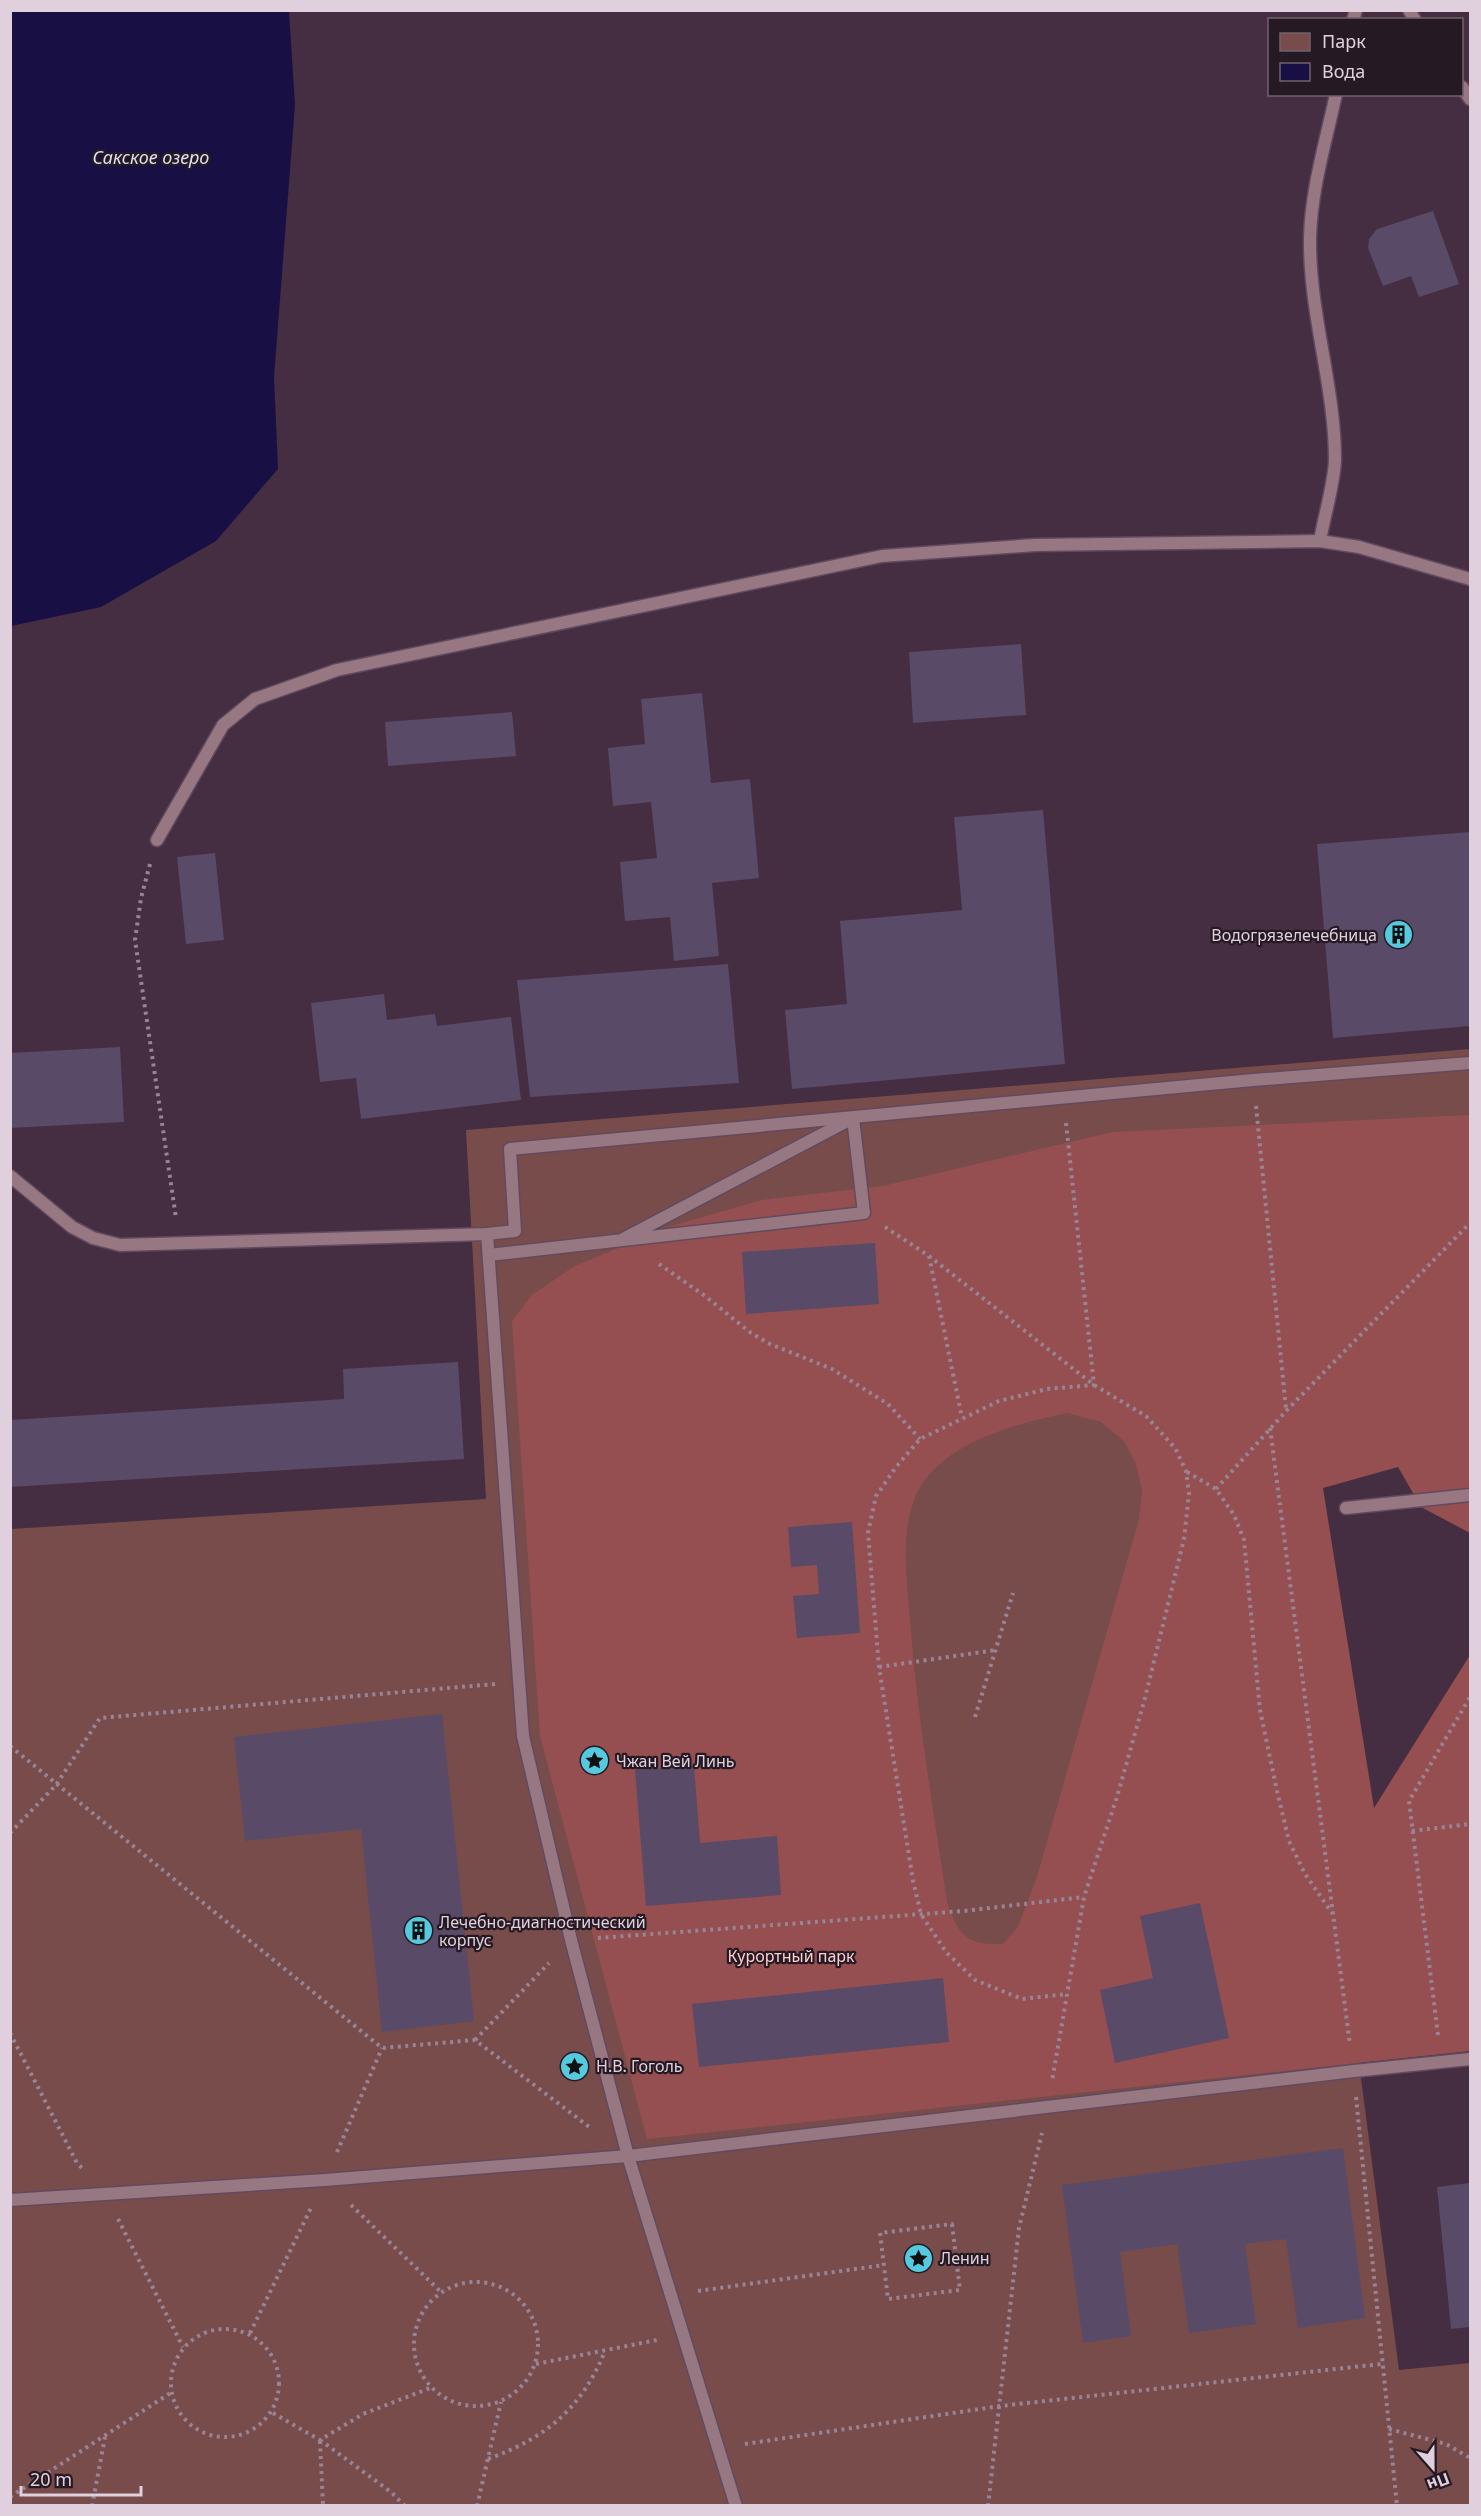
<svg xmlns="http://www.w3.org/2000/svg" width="1481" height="2516" font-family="'Noto Sans',sans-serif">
	<rect width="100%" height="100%" fill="#452d42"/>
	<polygon fill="#794c4c" points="1470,1049 1470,1230 1277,1433 1399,2370 1470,2363 1470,2505 11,2506 11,1529 486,1499 466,1130"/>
	<path fill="#964f51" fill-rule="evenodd" d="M1470,1115V1533L1421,1507L1398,1467L1323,1488L1374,1808L1470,1655V2051L647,2139L540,1736L512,1321L532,1295L573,1267L665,1228L762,1200L883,1186L1113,1132ZM1067,1413L1101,1422L1124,1441L1136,1464L1142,1490L1139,1519L1037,1877L1018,1927L1003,1944C966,1946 958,1934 947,1902C933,1808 917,1715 910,1621C907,1580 899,1529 918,1491C943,1442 1019,1423 1067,1413Z"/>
	<polygon fill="#181045" points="11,10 289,11 295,105 274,377 278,469 216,541 101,607 11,626"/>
	<g fill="#594a67">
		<polygon points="1433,211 1459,284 1419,297 1411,276 1383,286 1368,248 1369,239 1377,229"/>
		<polygon points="1021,644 1026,715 913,723 909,652"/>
		<polygon points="702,693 711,783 750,779 759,878 712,883 719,956 674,961 670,917 625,921 620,862 657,858 651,802 613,806 608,748 645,744 641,699"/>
		<polygon points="512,712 516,756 388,766 385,722"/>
		<polygon points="1043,810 1065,1064 792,1089 785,1010 847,1004 840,921 962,910 954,817"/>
		<polygon points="1470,832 1470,1026 1333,1038 1317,844"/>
		<polygon points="215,853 224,940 186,944 177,857"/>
		<polygon points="728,964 739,1083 530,1097 517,980"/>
		<polygon points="384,994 387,1020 435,1014 437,1026 511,1017 521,1100 361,1119 356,1078 320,1082 311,1003"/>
		<polygon points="120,1047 124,1122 10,1128 10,1053"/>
		<polygon points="875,1243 879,1304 746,1314 742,1252"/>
		<polygon points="458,1362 464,1459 10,1487 10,1420 344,1399 343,1369"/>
		<polygon points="852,1522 860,1633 797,1638 793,1596 819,1594 817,1565 791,1567 788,1527"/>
		<polygon points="442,1714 474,2021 382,2032 361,1829 245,1841 234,1737"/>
		<polygon points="694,1766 700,1843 777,1836 781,1895 646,1906 635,1770"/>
		<polygon points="1200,1903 1229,2038 1115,2063 1100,1990 1153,1978 1140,1916"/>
		<polygon points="943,1978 949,2042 699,2067 692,2004"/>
		<polygon points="1343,2148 1365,2318 1298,2328 1286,2239 1245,2244 1256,2324 1189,2333 1177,2244 1120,2252 1131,2336 1083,2343 1062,2185"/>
		<polygon points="1470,2183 1470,2327 1451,2329 1437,2187"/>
	</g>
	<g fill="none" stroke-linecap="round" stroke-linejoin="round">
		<defs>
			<g id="service">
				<polyline points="1409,10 1415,20"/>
				<polyline points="1353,20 1356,10"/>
				<polyline points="1462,87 1470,99"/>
				<path d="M1320,541C1324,516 1334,485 1335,460C1335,386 1309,313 1310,238C1311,190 1326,141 1336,94"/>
				<polyline points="157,840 223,725 255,699 337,670 882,556 1035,545 1320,541 1359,547 1470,579"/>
				<polyline points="10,1176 72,1227 93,1238 120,1245 487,1234 515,1231 510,1149 1253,1080 1470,1063"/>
				<polyline points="487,1234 523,1736 571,1940 628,2156 736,2506"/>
				<polyline points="489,1255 864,1213 853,1118 623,1239"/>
				<polyline points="1346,1508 1470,1495"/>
				<polyline points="10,2200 325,2180 628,2156 1354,2071 1470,2059"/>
			</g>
		</defs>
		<use href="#service" stroke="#614a5e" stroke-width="15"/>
		<g stroke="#988495" stroke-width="4" stroke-dasharray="3 4.5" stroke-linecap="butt">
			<polyline points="150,864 141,898 135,940 176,1218"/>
			<polyline points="1256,1106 1286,1409"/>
			<polyline points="1066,1123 1094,1385 1047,1389 999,1401 920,1439 896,1467 876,1496 868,1533 879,1667 913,1881 921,1914 946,1952 975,1980 1022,1999 1067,1994"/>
			<polyline points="885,1227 929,1256 1094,1385 1146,1416 1175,1448 1186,1471 1189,1493 1184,1539 1145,1698 1117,1797 1084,1897 1052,2081"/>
			<polyline points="929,1256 962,1418"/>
			<polyline points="659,1264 705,1296 751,1333 770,1344 832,1369 888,1404 920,1439"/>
			<polyline points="1270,1428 1350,2045"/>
			<polyline points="1187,1472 1216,1489 1234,1515 1244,1540 1260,1710 1277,1791 1289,1841 1305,1874 1332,1913"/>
			<polyline points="1216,1489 1287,1410 1470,1223"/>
			<polyline points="879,1667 996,1650"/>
			<polyline points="975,1717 1013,1593"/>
			<polyline points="10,1746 382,2048 475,2040 592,2129"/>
			<polyline points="1412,1831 1470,1824"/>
			<polyline points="10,1833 56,1785 100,1718 495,1684"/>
			<polyline points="598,1938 964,1911 1084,1897"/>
			<polyline points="10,2033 77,2163 83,2169"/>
			<polyline points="1438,2035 1409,1801 1470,1697"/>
			<polyline points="475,2040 549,1963"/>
			<polyline points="1356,2097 1397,2506"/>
			<polyline points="337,2152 382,2048"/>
			<polyline points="351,2205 441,2292"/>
			<polyline points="118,2219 183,2347"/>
			<polygon points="952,2224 960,2290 888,2299 880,2233"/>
			<circle cx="476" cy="2344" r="62"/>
			<polyline points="698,2291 884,2265"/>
			<circle cx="225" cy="2383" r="54"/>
			<polyline points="250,2333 311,2208"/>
			<polyline points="536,2364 657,2340"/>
			<polyline points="273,2413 320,2440 363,2414 430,2388"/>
			<polyline points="1389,2429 1446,2444 1470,2458"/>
			<polyline points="320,2440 391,2492 405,2506"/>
			<polyline points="320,2441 323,2506"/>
			<polyline points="745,2444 1000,2406 1381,2364"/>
			<path d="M488,2459C546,2438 582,2408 605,2351"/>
			<polyline points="10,2497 172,2392"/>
			<polyline points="92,2506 105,2437"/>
			<polyline points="477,2506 501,2402"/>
			<polyline points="988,2506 1019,2228 1042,2133"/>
		</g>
		<use href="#service" stroke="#977782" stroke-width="12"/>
	</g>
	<defs>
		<symbol id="building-disc" viewBox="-11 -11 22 22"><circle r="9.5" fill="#55cade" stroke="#251923"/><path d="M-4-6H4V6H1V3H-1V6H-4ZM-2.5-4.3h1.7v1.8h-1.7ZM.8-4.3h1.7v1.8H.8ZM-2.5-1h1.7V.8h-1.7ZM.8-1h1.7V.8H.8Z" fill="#111"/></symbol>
		<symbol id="sight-disc" viewBox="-11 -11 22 22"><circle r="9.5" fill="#55cade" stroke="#251923"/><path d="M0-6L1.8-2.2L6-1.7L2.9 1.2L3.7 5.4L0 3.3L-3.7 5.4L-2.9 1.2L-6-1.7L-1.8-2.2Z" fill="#111"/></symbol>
	</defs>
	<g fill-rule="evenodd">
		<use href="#building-disc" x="1382" y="918" width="33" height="33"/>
		<use href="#sight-disc" x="578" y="1744" width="33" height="33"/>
		<use href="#building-disc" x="402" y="1914" width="33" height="33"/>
		<use href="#sight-disc" x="558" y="2050" width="33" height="33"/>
		<use href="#sight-disc" x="902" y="2242" width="33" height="33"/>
	</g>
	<g text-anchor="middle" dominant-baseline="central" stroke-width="4.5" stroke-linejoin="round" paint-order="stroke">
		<g font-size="16" fill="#e0d0dd" stroke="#251923" text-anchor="start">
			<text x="1377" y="935" text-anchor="end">Водогрязелечебница</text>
			<text x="616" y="1761">Чжан Вей Линь</text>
			<text x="439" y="1922">Лечебно-диагностический<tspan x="439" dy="18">корпус</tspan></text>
			<text x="596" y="2066">Н.В. Гоголь</text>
			<text x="940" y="2258">Ленин</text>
		</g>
		<g font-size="16" fill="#fbcfce" stroke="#251923">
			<text x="791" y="1956">Курортный парк</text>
		</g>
		<g font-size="18" font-style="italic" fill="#dedff2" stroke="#251923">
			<text x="151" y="157">Сакское озеро</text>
		</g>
	</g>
	<rect width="1481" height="2516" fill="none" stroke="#e0d0dd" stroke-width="24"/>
	<rect x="1268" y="18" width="195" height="78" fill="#251923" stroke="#70626d" stroke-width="1.5"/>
	<rect x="1280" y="33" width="30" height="18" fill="#794c4c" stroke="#70626d" stroke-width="1.5"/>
	<text x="1322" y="48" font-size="18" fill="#e0d0dd">Парк</text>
	<rect x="1280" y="63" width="30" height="18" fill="#181045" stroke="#70626d" stroke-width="1.5"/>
	<text x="1322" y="78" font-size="18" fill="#e0d0dd">Вода</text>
	<g transform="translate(1433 2468) rotate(159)" stroke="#251923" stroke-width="4.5" paint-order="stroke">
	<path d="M0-4.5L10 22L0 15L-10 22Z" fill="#e0d0dd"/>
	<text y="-9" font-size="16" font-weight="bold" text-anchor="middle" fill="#e0d0dd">Пн</text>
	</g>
	<path d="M21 2486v9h120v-9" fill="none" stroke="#e0d0dd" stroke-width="3"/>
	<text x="30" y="2486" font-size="18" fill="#e0d0dd" stroke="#251923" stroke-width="4.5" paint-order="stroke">20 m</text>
</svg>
